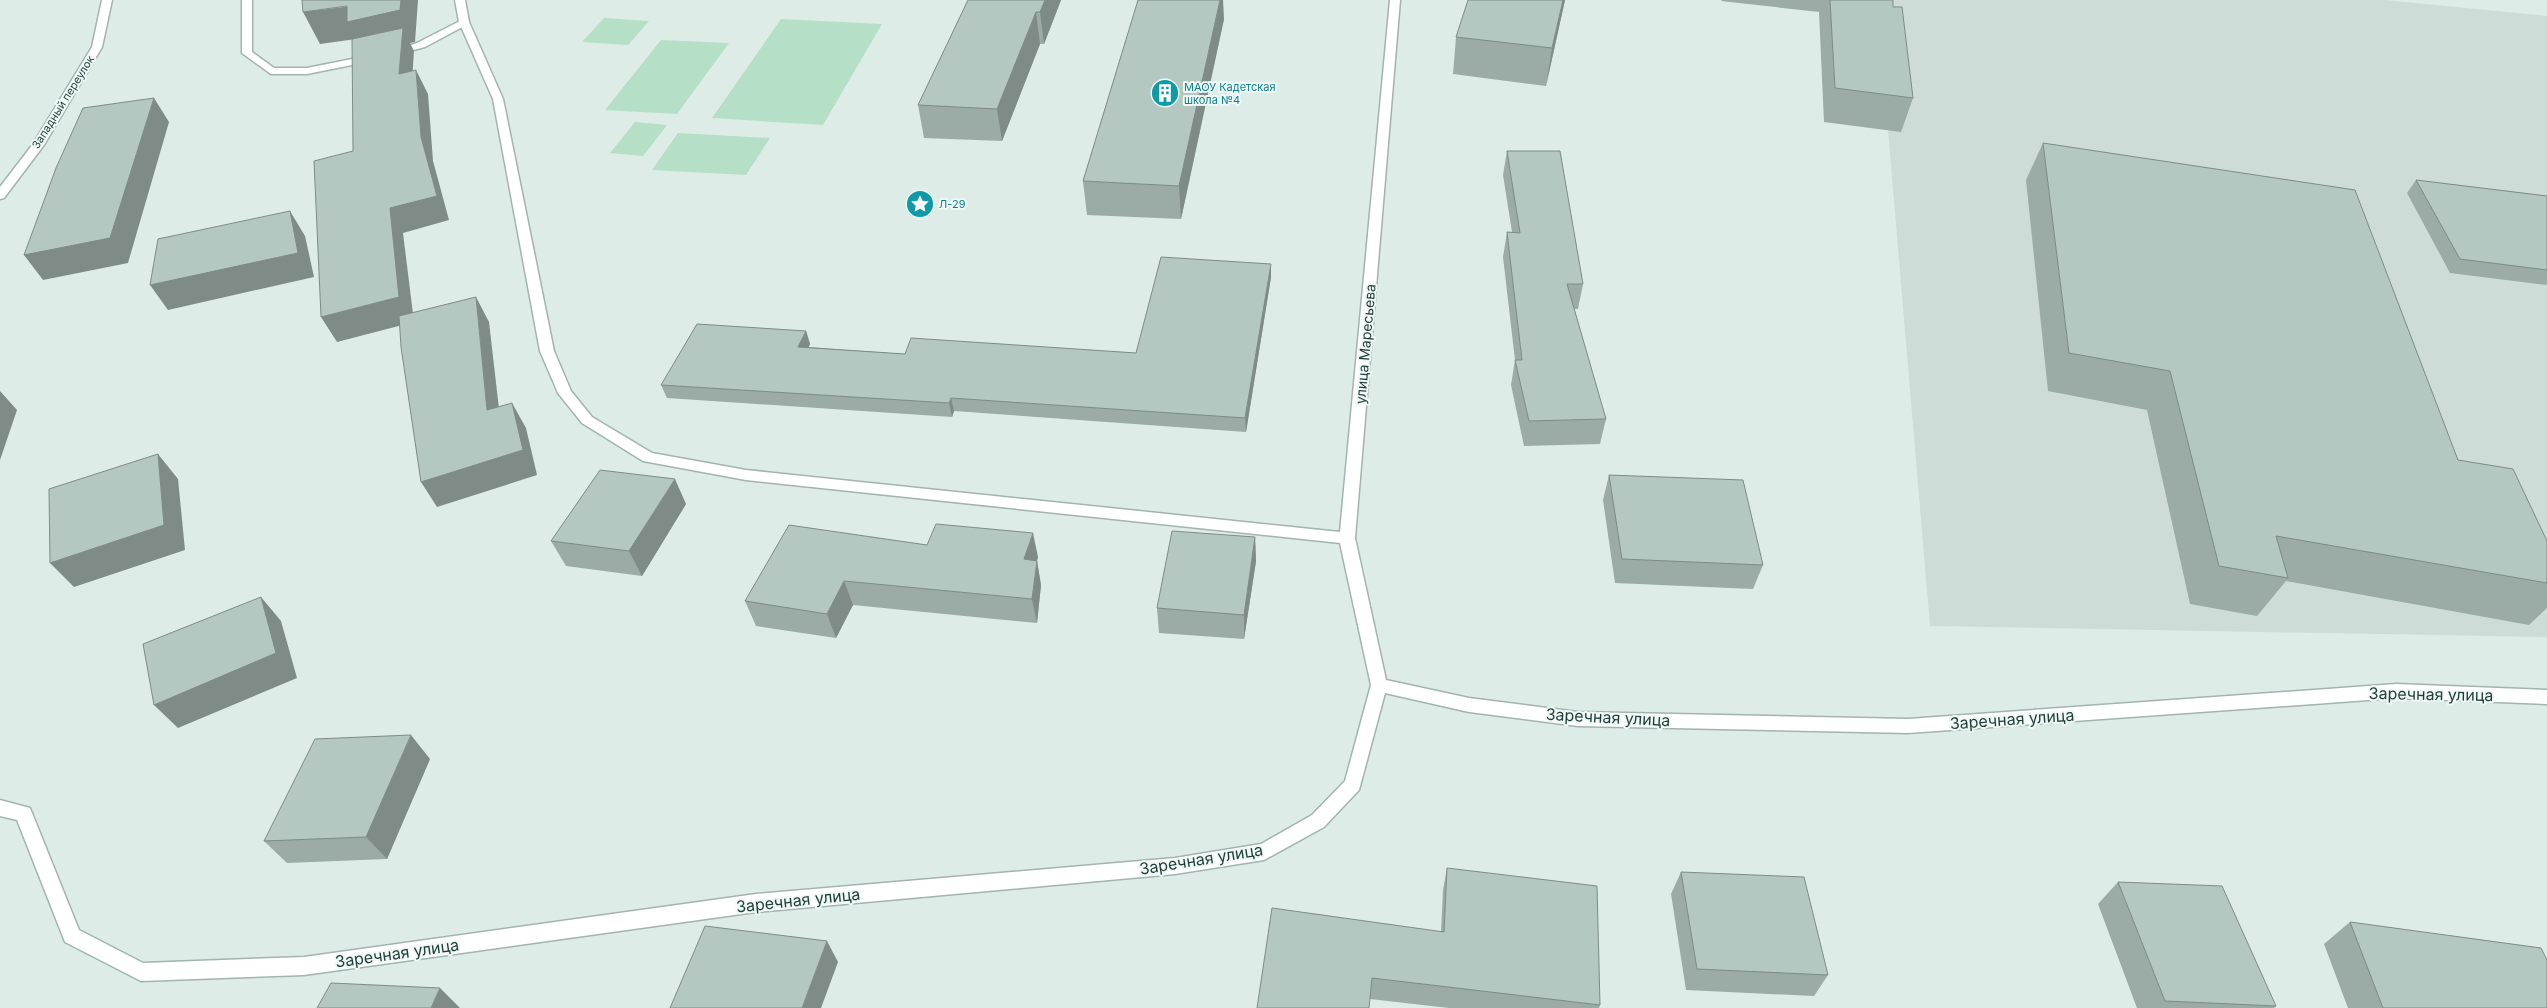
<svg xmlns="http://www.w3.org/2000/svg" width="2547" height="1008" font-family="Inter,sans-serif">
	<rect width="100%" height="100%" fill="#deece8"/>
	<polygon fill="#cddcd7" points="1877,0 2385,0 2547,16 2547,637 1930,626"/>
	<g fill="#b5dfc6">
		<polygon points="604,18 649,21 628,45 582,42"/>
		<polygon points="781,19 882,24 823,125 712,118"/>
		<polygon points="661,40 729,43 677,114 605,110"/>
		<polygon points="635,122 667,125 643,156 610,153"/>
		<polygon points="678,133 770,138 746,175 652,170"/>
	</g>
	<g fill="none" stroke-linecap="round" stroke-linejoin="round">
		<defs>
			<g id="service">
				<polygon points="242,0 252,0 252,52 274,68 307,68 372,55 377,58 372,61 307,74 271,74 242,53"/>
				<polygon points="464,19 469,22 468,24 425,47 394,55 389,52 417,43"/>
			</g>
			<g id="minor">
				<polygon points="102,0 112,0 102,47 44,145 4,198 0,199 0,187 33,144 92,47"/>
				<polygon points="455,0 465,0 469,22 503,99 554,351 571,391 592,417 652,453 746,470 1340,532 1390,0 1400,0 1355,538 1386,680 1469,698 1578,712 1908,719 2396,684 2547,690 2547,704 2396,698 1908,733 1578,726 1469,712 1385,693 1359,790 1324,827 1264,860 1175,874 756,912 304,975 141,981 65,942 17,820 0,816 0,800 30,808 79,930 143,963 304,957 756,894 1175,858 1261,844 1312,815 1345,781 1371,685 1340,543 746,480 643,461 582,423 558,393 540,351 493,99 459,22"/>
			</g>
		</defs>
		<use href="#service" stroke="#a1b4b0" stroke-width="3"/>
		<use href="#minor" stroke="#a1b4b0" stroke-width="3"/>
		<use href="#service" fill="#fff" fill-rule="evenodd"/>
		<use href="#minor" fill="#fff" fill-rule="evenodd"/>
	</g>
	<g fill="#9baba6">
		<polygon points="968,0 1061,0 1044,44 1040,44 1002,141 924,138 918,105"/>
		<polygon points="1565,0 1546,86 1453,74 1456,37"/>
		<polygon points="1722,0 1893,0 1893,7 1913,98 1901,132 1824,122 1819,12 1721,1"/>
		<polygon points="1224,19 1181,219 1087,215 1083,181"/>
		<polygon points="2043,143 2458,460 2547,541 2547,608 2529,625 2286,581 2257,616 2190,604 2147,410 2048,391 2026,180"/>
		<polygon points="1507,151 1583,284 1578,309 1574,309 1606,419 1600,444 1524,446 1511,385 1515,360 1503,257 1507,232 1512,232 1503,175"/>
		<polygon points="2416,180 2547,196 2547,285 2450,273 2407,193"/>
		<polygon points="1271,277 1246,432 954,411 952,417 667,398 661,385 806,331 810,344 808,347 905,354 1136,353"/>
		<polygon points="1609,475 1763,565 1753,589 1615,583 1603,500"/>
		<polygon points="686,504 642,576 566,566 551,541"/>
		<polygon points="1255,537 1256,561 1244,639 1159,633 1157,608"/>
		<polygon points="927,545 1038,557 1037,561 1041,585 1037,623 853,605 836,638 756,626 745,601"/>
		<polygon points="430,759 387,859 287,863 264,841"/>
		<polygon points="1447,868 1600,1005 1599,1008 1449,1008 1370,999 1257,1008 1441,932 1443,890"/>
		<polygon points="1681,872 1828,975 1814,996 1686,990 1671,894"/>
		<polygon points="2118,882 2276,1006 2274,1008 2137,1008 2098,904"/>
		<polygon points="2350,922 2547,1008 2348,1008 2324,944"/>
	</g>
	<g fill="#7e8b87">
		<polygon points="401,0 418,0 415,42 410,43 414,51 411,97 356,39 320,44 303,12"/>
		<polygon points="1045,0 1061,0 1044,44 1040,12"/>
		<polygon points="1220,0 1223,0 1224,19 1181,219 1179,186"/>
		<polygon points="1563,0 1565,0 1546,86 1552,48"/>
		<polygon points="1036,12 1040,44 1002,141 997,109"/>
		<polygon points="416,70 428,94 433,161 449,220 403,233 414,322 337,342 321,317 390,208 421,137"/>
		<polygon points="154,98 169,122 128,263 43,280 24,255"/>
		<polygon points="290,211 305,236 314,277 168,310 150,285"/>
		<polygon points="1271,264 1271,277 1246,432 1245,418"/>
		<polygon points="476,297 489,322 502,435 487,410"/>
		<polygon points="806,331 810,344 803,360 798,347"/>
		<polygon points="0,391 17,410 0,460"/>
		<polygon points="951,398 954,411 952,417 949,403"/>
		<polygon points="512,403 526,428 537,475 437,507 421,482"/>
		<polygon points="158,454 178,479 185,550 74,587 50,563"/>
		<polygon points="675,479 686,504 642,576 629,551"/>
		<polygon points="1033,533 1038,557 1029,583 1024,559"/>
		<polygon points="1255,537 1256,561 1244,639 1244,615"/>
		<polygon points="1037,561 1041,585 1037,623 1032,599"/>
		<polygon points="844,581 853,605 836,638 827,614"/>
		<polygon points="261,597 281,621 297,678 178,728 154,705"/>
		<polygon points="411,735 430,759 387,859 366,837"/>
		<polygon points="827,941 838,962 821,1008 802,1008"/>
		<polygon points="440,988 460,1008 431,1008"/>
	</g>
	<g fill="#b4c7c1" stroke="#7e8b87">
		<polygon points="302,0 401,0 400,10 347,22 347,6 303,12"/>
		<polygon points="968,0 1045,0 1040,12 1036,12 997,109 918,105"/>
		<polygon points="1138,0 1220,0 1179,186 1083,181"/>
		<polygon points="1468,0 1563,0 1552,48 1456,37"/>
		<polygon points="1830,0 1893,0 1893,7 1902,7 1913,98 1835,88"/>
		<polygon points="403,28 399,74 416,70 421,137 437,196 390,208 399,297 321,317 314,161 353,151 352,39"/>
		<polygon points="154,98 110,238 24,255 56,168 83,108"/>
		<polygon points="2043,143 2355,190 2458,460 2513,469 2547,541 2547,583 2276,536 2288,578 2219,566 2170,371 2069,353"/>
		<polygon points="1507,151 1560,151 1583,284 1567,284 1606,419 1529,421 1515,360 1522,360 1507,232 1520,233"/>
		<polygon points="2416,180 2547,196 2547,270 2460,259"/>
		<polygon points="290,211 298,253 150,285 158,239"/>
		<polygon points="1161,257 1271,264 1245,418 951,398 949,403 661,385 697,324 806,331 798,347 905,354 911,338 1136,353"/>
		<polygon points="476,297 487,410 512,403 523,450 421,482 401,347 399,316"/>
		<polygon points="158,454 164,525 50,563 49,489"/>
		<polygon points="600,470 675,479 629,551 551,541"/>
		<polygon points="1609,475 1743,480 1763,565 1622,559"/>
		<polygon points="936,524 1033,533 1024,559 1037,561 1032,599 844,581 827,614 745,601 789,525 927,545"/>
		<polygon points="1172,531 1255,537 1244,615 1157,608"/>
		<polygon points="261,597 276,653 154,705 143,644"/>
		<polygon points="411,735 366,837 264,841 315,739"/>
		<polygon points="1447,868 1597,886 1600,1005 1372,978 1369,1008 1257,1008 1272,908 1444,932"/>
		<polygon points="1681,872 1804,877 1828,975 1697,969"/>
		<polygon points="2118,882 2222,886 2276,1006 2165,1001"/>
		<polygon points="2350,922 2541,948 2547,960 2547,1008 2383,1008"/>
		<polygon points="705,926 827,941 802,1008 670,1008"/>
		<polygon points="331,983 440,988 431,1008 317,1008"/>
	</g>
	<defs>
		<symbol id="building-disc" viewBox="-11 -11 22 22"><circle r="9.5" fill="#0f9aa8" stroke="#eff8f5"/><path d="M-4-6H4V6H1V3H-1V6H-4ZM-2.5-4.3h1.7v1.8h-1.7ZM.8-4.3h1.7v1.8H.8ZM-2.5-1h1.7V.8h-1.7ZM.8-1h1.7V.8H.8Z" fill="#fff"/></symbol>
		<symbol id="sight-disc" viewBox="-11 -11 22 22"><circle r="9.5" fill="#0f9aa8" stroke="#eff8f5"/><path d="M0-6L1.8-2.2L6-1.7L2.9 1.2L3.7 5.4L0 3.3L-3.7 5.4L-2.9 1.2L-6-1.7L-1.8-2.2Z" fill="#fff"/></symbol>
	</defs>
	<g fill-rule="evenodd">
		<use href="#building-disc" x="1149" y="77" width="32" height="32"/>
		<use href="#sight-disc" x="904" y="188" width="32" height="32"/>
	</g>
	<g text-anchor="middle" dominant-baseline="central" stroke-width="4" stroke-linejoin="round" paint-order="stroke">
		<g font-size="11" fill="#0d838f" stroke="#eff8f5" text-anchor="start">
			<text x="1184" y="87">МАОУ Кадетская<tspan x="1184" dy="13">школа №4</tspan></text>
			<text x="939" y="204">Л-29</text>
		</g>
		<g font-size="11" fill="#1e3d39" stroke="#eff8f5">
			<text transform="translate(63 102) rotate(-58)">Западный переулок</text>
		</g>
		<g font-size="14" fill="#1e3d39" stroke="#eff8f5">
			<text transform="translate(1365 344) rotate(-85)">улица Маресьева</text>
		</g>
		<g font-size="16" fill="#1e3d39" stroke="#eff8f5">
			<text transform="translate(2431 694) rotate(1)">Заречная улица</text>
			<text transform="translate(1608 717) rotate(3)">Заречная улица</text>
			<text transform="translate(2012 719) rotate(-4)">Заречная улица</text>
			<text transform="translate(1201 859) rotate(-9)">Заречная улица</text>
			<text transform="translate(798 900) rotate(-6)">Заречная улица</text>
			<text transform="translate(397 953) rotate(-8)">Заречная улица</text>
		</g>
	</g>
</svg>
